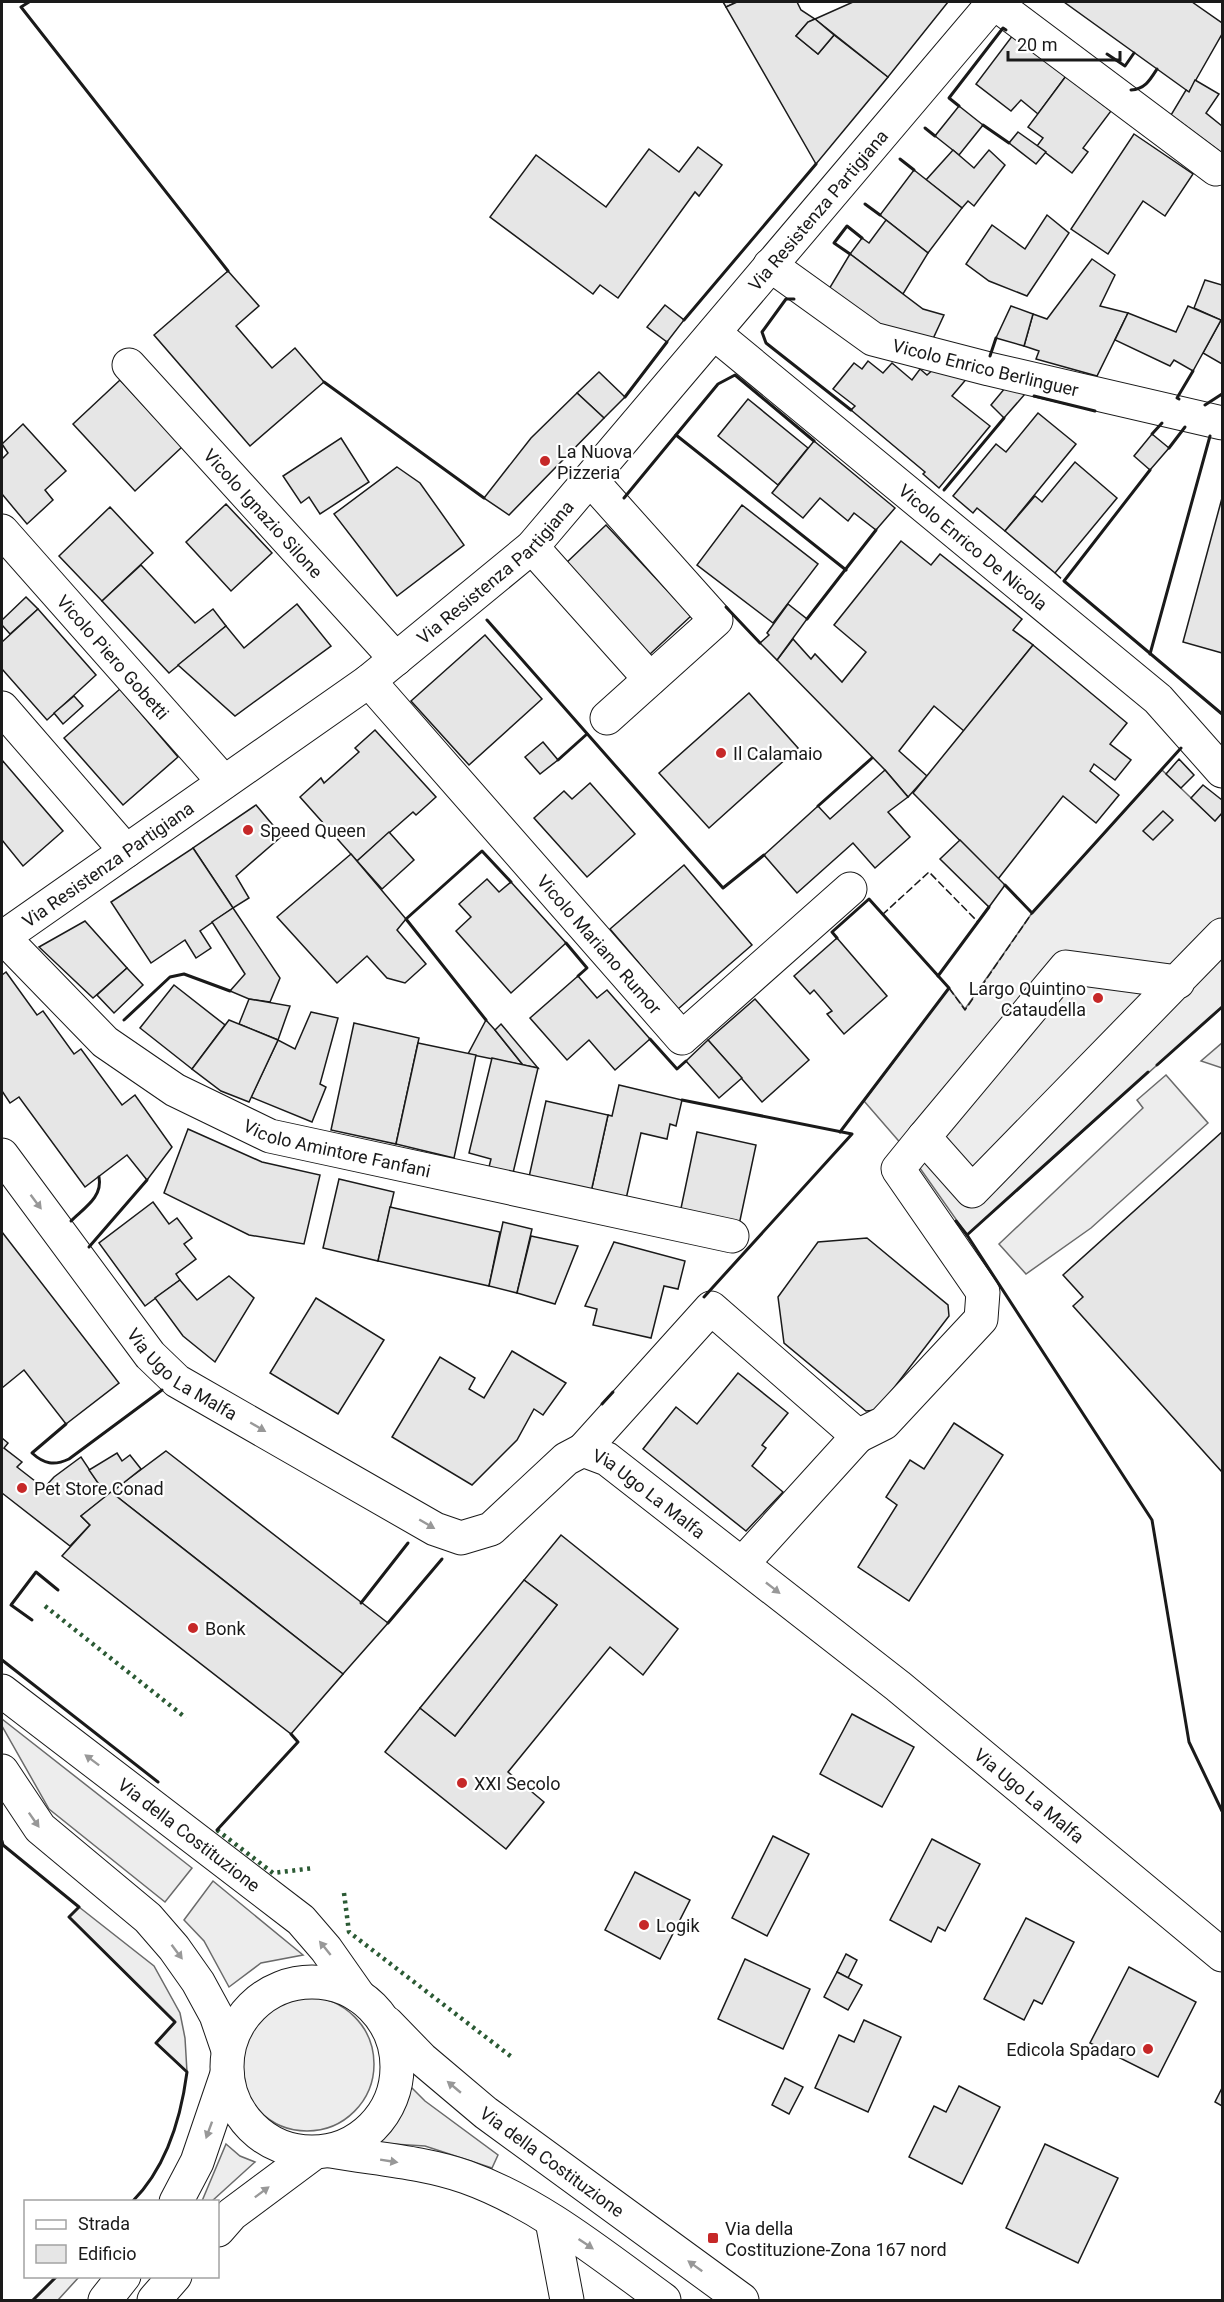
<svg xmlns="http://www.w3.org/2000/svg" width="1224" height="2302" font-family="Roboto,sans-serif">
	<rect width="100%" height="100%" fill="#fff"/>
	<g fill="#ededed" stroke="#6a6a6a" stroke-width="1.5">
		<polygon points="1162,770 1215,821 1222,813 1222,1007 967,1235 910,1154 864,1101 949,988 965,1009 1032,913"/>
		<polygon points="1222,1043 1222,1068 1201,1061"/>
		<polygon points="1166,1075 1208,1123 1091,1228 1026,1274 999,1244 1143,1108 1137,1100"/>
		<polygon points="2,1719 192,1868 165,1902 49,1809 2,1726"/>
		<polygon points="213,1881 303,1955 261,1963 229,1987 204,1941 184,1920"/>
		<polygon points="79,1907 154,1966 180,2013 185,2038 187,2072 156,2043 175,2022 69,1917"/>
		<circle cx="307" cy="2064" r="67"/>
		<polygon points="410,2086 425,2101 498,2155 492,2168 425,2146 376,2143 386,2136 396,2122 406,2103"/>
		<polygon points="226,2144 240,2156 255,2162 212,2201 202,2201"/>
		<polygon points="57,2277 79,2277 58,2300 33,2300"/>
	</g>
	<g fill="#e6e6e6" stroke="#1a1a1a" stroke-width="1.5">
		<polygon points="723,2 737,2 726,7"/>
		<polygon points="737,2 797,2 801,10 815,19 808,22 796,36 818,54 834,35 888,77 816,164 726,7"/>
		<polygon points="853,2 948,2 888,77 815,19"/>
		<polygon points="1064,2 1192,2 1222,23 1222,34 1189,92"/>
		<polygon points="815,19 834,35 818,54 796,36 808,22"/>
		<polygon points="1013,35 1066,76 1038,114 1021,100 1011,111 976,84"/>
		<polygon points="1066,76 1111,111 1083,148 1088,152 1072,173 1037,146 1043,138 1028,127"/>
		<polygon points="1195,80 1219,94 1206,113 1222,126 1222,153 1171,115 1186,90 1189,92"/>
		<polygon points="959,106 983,125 959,155 935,136"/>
		<polygon points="1018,132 1046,152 1036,164 1009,143"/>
		<polygon points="1134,134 1193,174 1165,216 1143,201 1108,254 1071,229"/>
		<polygon points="698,147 722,165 699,196 695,192 618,298 600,285 593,294 490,217 536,155 606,207 649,149 679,172"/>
		<polygon points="953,150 974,168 989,150 1005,165 974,206 968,201 962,208 926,180"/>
		<polygon points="914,170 962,208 928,253 880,215"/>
		<polygon points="1047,215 1069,233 1027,296 989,281 966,264 992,225 1025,249"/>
		<polygon points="886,220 928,253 903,294 850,254 862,238 869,243"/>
		<polygon points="850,254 923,309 944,315 931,343 880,329 829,289"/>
		<polygon points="1092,259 1115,275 1100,306 1128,313 1097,376 1036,359 1039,351 1024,346 1033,314 1047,319"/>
		<polygon points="228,271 259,306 236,326 272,368 295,348 324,382 250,446 154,335"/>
		<polygon points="1205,280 1222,285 1222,364 1203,353 1221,320 1194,308"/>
		<polygon points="665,305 684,320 667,342 647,327"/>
		<polygon points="1011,306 1033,314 1024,346 996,338"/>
		<polygon points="1188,306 1221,320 1193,371 1174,360 1170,366 1115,340 1128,313 1176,332"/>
		<polygon points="868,361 883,373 892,363 912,380 920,369 927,375 936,367 969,376 952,396 990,426 939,488 923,474 925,472 851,410 855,406 833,389 854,363 862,369"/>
		<polygon points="599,372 625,397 604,418 577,393"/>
		<polygon points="120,380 182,447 135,491 73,424"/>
		<polygon points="1005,388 1025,394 1004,418 991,405"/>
		<polygon points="577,393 604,418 509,515 484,498 531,438"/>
		<polygon points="748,399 808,448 778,485 718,436"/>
		<polygon points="1038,413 1076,444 1005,531 977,508 973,513 953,496 996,444 1006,452"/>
		<polygon points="23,424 66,471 45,490 53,500 27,524 2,494 2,459 8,453 2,444"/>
		<polygon points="1152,434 1169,448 1150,470 1134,456"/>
		<polygon points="341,438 369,482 320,514 309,497 301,503 283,476"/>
		<polygon points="814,441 895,508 876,530 854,513 848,521 820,498 803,518 772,493"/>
		<polygon points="1075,462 1117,498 1055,573 1005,531 1035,496 1042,502"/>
		<polygon points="397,467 420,483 464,545 397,596 334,514"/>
		<polygon points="1222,498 1222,653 1183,642"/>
		<polygon points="226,504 272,553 231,591 186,542"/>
		<polygon points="742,505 818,564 773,623 697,565"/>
		<polygon points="110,507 153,553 102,601 59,556"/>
		<polygon points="606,525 691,616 649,655 564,565"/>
		<polygon points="901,541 931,565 940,554 1022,619 1013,630 1033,645 964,731 934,706 899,751 927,776 908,797 885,770 777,660 793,639 811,659 815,654 842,682 866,652 834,625"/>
		<polygon points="141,565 195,623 213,609 226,626 169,673 102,601"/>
		<polygon points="26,597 38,609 10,634 2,625 2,620"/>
		<polygon points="297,604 331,646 235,716 178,665 226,626 244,648"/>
		<polygon points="788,604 807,619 777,660 760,643 769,635 767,633"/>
		<polygon points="38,609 96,675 47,720 2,669 2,642"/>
		<polygon points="485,635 542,699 469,765 411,701"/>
		<polygon points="1033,645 1127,723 1110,744 1131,760 1115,780 1094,764 1090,771 1119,795 1096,823 1063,796 998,879 913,793"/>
		<polygon points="120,689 178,757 123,805 64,738"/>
		<polygon points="749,693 798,748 709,828 659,773"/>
		<polygon points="74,696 83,706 63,724 54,713"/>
		<polygon points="375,730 436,797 416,815 413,812 357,861 300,797 321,778 324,783 359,752 355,748"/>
		<polygon points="543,742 558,760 540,774 525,757"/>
		<polygon points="1179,759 1194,775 1181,788 1166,774"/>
		<polygon points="2,760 63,831 23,866 2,840"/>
		<polygon points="885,770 908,797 888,812 910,837 875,868 853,843 797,893 764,855 818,806 830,819"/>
		<polygon points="590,783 635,834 587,877 534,818 564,791 572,799"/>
		<polygon points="1203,785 1222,800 1222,813 1215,821 1191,798"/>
		<polygon points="256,805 282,836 236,876 249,898 233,908 193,848"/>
		<polygon points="1163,811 1173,820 1153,840 1143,831"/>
		<polygon points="389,832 414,860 382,889 357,861"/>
		<polygon points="960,840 1005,885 989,907 940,859"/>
		<polygon points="193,848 233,908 200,931 211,948 196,958 185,940 151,963 111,902"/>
		<polygon points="351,854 406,919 397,930 426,964 405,983 387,978 367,956 337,983 277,917"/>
		<polygon points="684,865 752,945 678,1009 610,929"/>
		<polygon points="487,879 499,892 511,882 566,943 511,993 456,931 471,917 459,904"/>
		<polygon points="233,908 280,978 270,1002 249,999 230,991 245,974 212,922"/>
		<polygon points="85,921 127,968 93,998 39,947"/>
		<polygon points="837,938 887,996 844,1034 827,1014 832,1011 814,990 810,994 794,976"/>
		<polygon points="127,968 143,985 114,1013 97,995"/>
		<polygon points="6,972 37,1015 43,1011 74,1054 81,1049 122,1105 135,1095 172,1147 147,1180 127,1155 85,1187 19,1097 10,1103 2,1091 2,975"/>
		<polygon points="578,976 597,998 607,990 650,1039 615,1070 589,1040 567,1060 530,1018"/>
		<polygon points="174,985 225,1025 192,1069 140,1028"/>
		<polygon points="249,999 290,1006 278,1040 239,1024"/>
		<polygon points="755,999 809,1060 762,1102 708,1040"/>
		<polygon points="311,1012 338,1018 320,1084 326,1087 312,1122 251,1097 278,1040 295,1049"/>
		<polygon points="229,1020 278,1040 249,1102 221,1091 192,1069"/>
		<polygon points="486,1020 495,1030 523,1065 468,1054"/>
		<polygon points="354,1023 419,1038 396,1144 331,1130"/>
		<polygon points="501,1024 538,1068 523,1065 495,1030"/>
		<polygon points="708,1040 742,1078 719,1098 686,1061"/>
		<polygon points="418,1043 476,1055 454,1158 396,1144"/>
		<polygon points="492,1058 538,1068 513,1173 489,1167 491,1159 469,1153"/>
		<polygon points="619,1085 682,1100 676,1126 670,1124 667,1139 641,1133 626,1199 591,1192 608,1115 612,1116"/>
		<polygon points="546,1101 608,1115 591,1192 529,1177"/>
		<polygon points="188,1129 262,1162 320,1175 304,1244 249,1235 164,1193"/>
		<polygon points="697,1132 756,1145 739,1225 680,1213"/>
		<polygon points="1222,1132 1222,1472 1073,1306 1083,1297 1063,1275"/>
		<polygon points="339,1179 394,1192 378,1261 323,1248"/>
		<polygon points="153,1202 169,1224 177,1218 192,1238 184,1244 196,1259 176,1274 180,1280 145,1306 99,1243"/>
		<polygon points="390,1207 500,1232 489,1286 378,1261"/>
		<polygon points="503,1222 532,1229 517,1293 489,1286"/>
		<polygon points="2,1232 119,1383 66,1424 24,1370 2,1388"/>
		<polygon points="531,1236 578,1246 555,1304 517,1293"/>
		<polygon points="867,1238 948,1305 949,1316 877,1410 866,1411 784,1343 778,1297 818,1242"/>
		<polygon points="614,1242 685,1261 678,1289 664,1286 651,1338 593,1325 597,1309 585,1306"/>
		<polygon points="229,1276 254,1298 215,1362 183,1336 155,1298 180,1280 197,1300"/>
		<polygon points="316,1298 384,1340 338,1414 270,1373"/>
		<polygon points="512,1351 566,1383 543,1415 534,1409 517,1440 472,1485 392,1437 440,1357 475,1378 469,1389 484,1398"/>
		<polygon points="738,1373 788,1413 762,1445 766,1448 752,1466 783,1492 746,1531 643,1449 676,1407 697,1424"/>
		<polygon points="954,1423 1003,1455 909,1601 858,1567 897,1505 886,1497 910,1460 924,1469"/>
		<polygon points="2,1438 8,1443 4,1448 22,1462 17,1467 44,1488 54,1477 81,1457 107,1496 81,1516 90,1525 70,1546 2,1493"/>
		<polygon points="166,1451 388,1623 343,1674 111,1492"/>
		<polygon points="117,1453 122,1461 130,1455 141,1469 107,1496 89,1470"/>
		<polygon points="111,1492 343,1674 291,1734 62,1556 90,1525 81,1516"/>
		<polygon points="561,1535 678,1629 643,1675 610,1647 508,1772 544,1802 506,1849 385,1752 420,1708 455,1736 557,1605 524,1580"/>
		<polygon points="524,1580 557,1605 455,1736 420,1708"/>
		<polygon points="852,1714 914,1747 882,1807 820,1774"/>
		<polygon points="773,1836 809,1854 767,1936 732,1918"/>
		<polygon points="932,1839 980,1864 945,1931 938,1927 931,1942 890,1920"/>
		<polygon points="635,1872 690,1900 660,1959 605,1930"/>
		<polygon points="1026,1918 1074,1942 1042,2004 1034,2000 1024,2020 984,1999"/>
		<polygon points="846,1954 857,1960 848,1978 837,1972"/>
		<polygon points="745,1959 810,1989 783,2049 718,2019"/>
		<polygon points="1129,1967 1196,2002 1158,2077 1090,2043"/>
		<polygon points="837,1972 862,1985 848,2010 824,1997"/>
		<polygon points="864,2020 901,2037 868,2112 815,2088 839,2035 854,2042"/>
		<polygon points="785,2078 803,2087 789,2114 772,2105"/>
		<polygon points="959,2086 1000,2107 962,2184 909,2157 934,2106 946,2112"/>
		<polygon points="1222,2088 1222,2106 1215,2102"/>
		<polygon points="1045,2144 1118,2178 1078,2263 1006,2228"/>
	</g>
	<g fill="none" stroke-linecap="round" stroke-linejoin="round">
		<defs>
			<g id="minor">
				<polyline points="993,2 1216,169"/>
				<path id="s1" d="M770,265L873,339L989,369L1222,423"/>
				<path id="s2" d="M714,333L1158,699L1222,771"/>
				<path id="s3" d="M129,365L396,659"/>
				<polyline points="590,479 716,620 607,718"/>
				<path id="s4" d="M2,531L224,782"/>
				<polyline points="532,547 650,679"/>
				<path id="s5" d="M369,681L682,1038L850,889"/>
				<polyline points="2,708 126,851"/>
				<path id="s6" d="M3,937L105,1042L175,1090L270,1136L732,1236"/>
				<path id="s7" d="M2,938L369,681L532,547L994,2"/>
				<polyline points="1178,982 1066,967 924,1137 972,1191 1222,935"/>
				<path id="s8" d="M2,1155L150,1355L177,1381L435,1529L461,1538L491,1529L566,1459L583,1450L607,1459L898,1686L1222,1955"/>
				<polyline points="858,1436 884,1423 981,1319 983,1292 898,1169 924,1137"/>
				<polyline points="583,1450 711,1308 858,1436 742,1564"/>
				<polyline points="176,2202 197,2162 227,2074"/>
				<polyline points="552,2221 567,2300"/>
				<polyline points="218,2230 232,2214 314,2153"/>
				<polyline points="105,2300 124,2276"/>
				<polyline points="154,2300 175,2276"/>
			</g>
			<g id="major">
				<path id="s9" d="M2,1691L301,1920L326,1949L359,1996"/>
				<polyline points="2,1771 40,1828 148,1918 174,1948 198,1982 216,2015 228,2050"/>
				<circle cx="312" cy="2067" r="85"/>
				<path id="s10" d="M387,2023L422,2059L486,2113L742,2300"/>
				<path d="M331,2151C376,2159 423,2162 466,2177C539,2203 602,2255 664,2300"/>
			</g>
		</defs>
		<use href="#minor" stroke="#1a1a1a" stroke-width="35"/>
		<use href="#major" stroke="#1a1a1a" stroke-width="35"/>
		<use href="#minor" stroke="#fff" stroke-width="33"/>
		<use href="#major" stroke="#fff" stroke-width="33"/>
		<g stroke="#2b5a34" stroke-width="4.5" stroke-dasharray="3 4.5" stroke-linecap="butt">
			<polyline points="45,1606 186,1718"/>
			<polyline points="217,1830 273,1873 314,1868"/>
			<polyline points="344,1893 349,1932 513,2058"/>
		</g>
		<g stroke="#1a1a1a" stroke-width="1.5" stroke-dasharray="8 3" stroke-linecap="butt">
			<polyline points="1055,573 1064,581"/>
			<polyline points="882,915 929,872 978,922"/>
			<polyline points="949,988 965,1010 1032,913"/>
		</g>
		<g stroke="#1a1a1a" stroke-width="3">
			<polyline points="29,2 21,7 228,271"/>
			<polyline points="1107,54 1125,66 1134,53"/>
			<path d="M1131,90C1145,89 1150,80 1157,69"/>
			<polyline points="959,106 949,98 1003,28 1006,30"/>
			<polyline points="983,125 1009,143"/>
			<polyline points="925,128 935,136"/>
			<polyline points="900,159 914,170"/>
			<polyline points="865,204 880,215"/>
			<polyline points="850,254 834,243 847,226 862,238"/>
			<polyline points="794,299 786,299 762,332 766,343 851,410"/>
			<polyline points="684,320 816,164"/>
			<polyline points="990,356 996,338"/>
			<polyline points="324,382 484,498"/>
			<polyline points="1034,396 1095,411"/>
			<polyline points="625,397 667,342"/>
			<polyline points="1179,399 1177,398 1193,371"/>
			<polyline points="1205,405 1222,394"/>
			<polyline points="1152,434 1162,423"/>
			<polyline points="676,435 846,570"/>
			<polyline points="1169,448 1185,427"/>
			<polyline points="1150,470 1064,581 1222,714"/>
			<polyline points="944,490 1004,418"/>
			<polyline points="624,498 718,384 735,375 814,441"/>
			<polyline points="726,607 760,643"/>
			<polyline points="807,619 876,530"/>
			<polyline points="487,620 723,888 764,855"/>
			<polyline points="1150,654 1210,436"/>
			<polyline points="558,760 587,734"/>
			<polyline points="818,806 872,758"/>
			<polyline points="1005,885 1032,913 1181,748"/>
			<polyline points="837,938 832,932 869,899 949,988 840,1132"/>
			<polyline points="566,943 587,968 578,976"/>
			<polyline points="938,976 989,907"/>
			<polyline points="124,1020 170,977 184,974 230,991"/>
			<polyline points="486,1020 406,919 482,851 511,882"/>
			<polyline points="650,1039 677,1069 686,1061"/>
			<polyline points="1157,1065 1222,1007"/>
			<polyline points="1148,1072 967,1235 1152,1520 1189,1742 1222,1811"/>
			<polyline points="682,1100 852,1134 704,1297"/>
			<path d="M71,1221C84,1208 103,1197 99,1177"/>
			<polyline points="956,1221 967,1235"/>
			<polyline points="89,1247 147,1180"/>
			<polyline points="602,1404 613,1392"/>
			<path d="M66,1424L32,1453C44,1464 54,1466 69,1459L162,1390"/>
			<polyline points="361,1603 408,1543"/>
			<polyline points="32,1620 11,1605 36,1572 58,1590"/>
			<polyline points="388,1623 442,1559"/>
			<polyline points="2,1660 158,1782"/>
			<polyline points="217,1830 298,1742 291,1734"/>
			<path d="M2,1841L3,1845L79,1907L69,1917L175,2022L156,2043L187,2072C181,2118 166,2168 132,2202"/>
			<polyline points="33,2300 57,2276"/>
		</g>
	</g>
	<defs><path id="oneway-solid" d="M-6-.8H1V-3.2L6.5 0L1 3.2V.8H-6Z" transform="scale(1.5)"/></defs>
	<g fill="#989898">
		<use href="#oneway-solid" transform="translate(36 1202) rotate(53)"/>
		<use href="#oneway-solid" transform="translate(258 1427) rotate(30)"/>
		<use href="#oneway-solid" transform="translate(427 1524) rotate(30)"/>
		<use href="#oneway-solid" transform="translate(773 1588) rotate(38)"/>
		<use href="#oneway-solid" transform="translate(92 1760) rotate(-143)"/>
		<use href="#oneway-solid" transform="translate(34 1820) rotate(55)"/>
		<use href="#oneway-solid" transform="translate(325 1948) rotate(-129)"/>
		<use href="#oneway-solid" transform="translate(177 1952) rotate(53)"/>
		<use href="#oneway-solid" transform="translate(454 2087) rotate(-140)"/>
		<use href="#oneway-solid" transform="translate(209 2130) rotate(110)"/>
		<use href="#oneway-solid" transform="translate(389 2161) rotate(9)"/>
		<use href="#oneway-solid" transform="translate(262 2192) rotate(-37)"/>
		<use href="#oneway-solid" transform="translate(586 2244) rotate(34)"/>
		<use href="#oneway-solid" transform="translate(695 2266) rotate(-144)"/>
	</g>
	<g fill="#c62828" stroke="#fff" stroke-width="2">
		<circle cx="545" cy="461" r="6"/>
		<circle cx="721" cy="753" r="6"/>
		<circle cx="248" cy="830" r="6"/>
		<circle cx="1098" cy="998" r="6"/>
		<circle cx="22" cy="1488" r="6"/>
		<circle cx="193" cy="1628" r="6"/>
		<circle cx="462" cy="1783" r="6"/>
		<circle cx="644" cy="1925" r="6"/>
		<circle cx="1148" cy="2049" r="6"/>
		<rect x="707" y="2232" width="12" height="12" rx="3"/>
	</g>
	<g text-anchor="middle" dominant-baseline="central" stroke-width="4.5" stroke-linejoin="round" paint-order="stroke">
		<g font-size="18" fill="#1a1a1a" stroke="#fff">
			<text stroke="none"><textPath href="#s7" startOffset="1101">Via Resistenza Partigiana</textPath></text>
			<text stroke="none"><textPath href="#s1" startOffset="243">Vicolo Enrico Berlinguer</textPath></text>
			<text stroke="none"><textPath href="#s3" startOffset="200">Vicolo Ignazio Silone</textPath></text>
			<text stroke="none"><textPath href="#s2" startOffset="336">Vicolo Enrico De Nicola</textPath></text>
			<text stroke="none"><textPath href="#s7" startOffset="615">Via Resistenza Partigiana</textPath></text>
			<text stroke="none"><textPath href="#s4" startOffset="168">Vicolo Piero Gobetti</textPath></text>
			<text stroke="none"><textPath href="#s7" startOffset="129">Via Resistenza Partigiana</textPath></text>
			<text stroke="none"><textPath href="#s5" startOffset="350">Vicolo Mariano Rumor</textPath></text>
			<text stroke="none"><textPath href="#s6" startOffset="405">Vicolo Amintore Fanfani</textPath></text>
			<text stroke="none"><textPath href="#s8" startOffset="286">Via Ugo La Malfa</textPath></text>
			<text stroke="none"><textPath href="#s8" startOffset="844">Via Ugo La Malfa</textPath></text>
			<text stroke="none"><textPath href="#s8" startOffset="1330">Via Ugo La Malfa</textPath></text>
			<text stroke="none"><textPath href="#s9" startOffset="236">Via della Costituzione</textPath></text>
			<text stroke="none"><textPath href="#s10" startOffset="216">Via della Costituzione</textPath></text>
		</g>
		<g font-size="18" fill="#1a1a1a" stroke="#fff" text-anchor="start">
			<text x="557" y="451">La Nuova<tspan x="557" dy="21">Pizzeria</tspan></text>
			<text x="733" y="753">Il Calamaio</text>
			<text x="260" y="830">Speed Queen</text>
			<text x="1086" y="988" text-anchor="end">Largo Quintino<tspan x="1086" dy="21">Cataudella</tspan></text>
			<text x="34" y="1488">Pet Store Conad</text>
			<text x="205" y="1628">Bonk</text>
			<text x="474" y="1783">XXI Secolo</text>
			<text x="656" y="1925">Logik</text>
			<text x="1136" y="2049" text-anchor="end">Edicola Spadaro</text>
			<text x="725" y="2228">Via della<tspan x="725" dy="21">Costituzione-Zona 167 nord</tspan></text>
		</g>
	</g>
	<rect width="1224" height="2302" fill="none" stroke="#1a1a1a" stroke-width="6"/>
	<rect x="24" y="2200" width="195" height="78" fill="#ffffff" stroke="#a3a3a3" stroke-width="1.5"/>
	<rect x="36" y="2220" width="30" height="9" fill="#ffffff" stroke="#a3a3a3" stroke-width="1.5"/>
	<text x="78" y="2230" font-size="18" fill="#1a1a1a">Strada</text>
	<rect x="36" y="2245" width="30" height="18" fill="#e6e6e6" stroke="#a3a3a3" stroke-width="1.5"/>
	<text x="78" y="2260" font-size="18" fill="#1a1a1a">Edificio</text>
	<path d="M1008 51v9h112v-9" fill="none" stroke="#1a1a1a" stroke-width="3"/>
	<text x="1017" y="51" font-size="18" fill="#1a1a1a" stroke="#ffffff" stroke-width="4.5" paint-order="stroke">20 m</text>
</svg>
